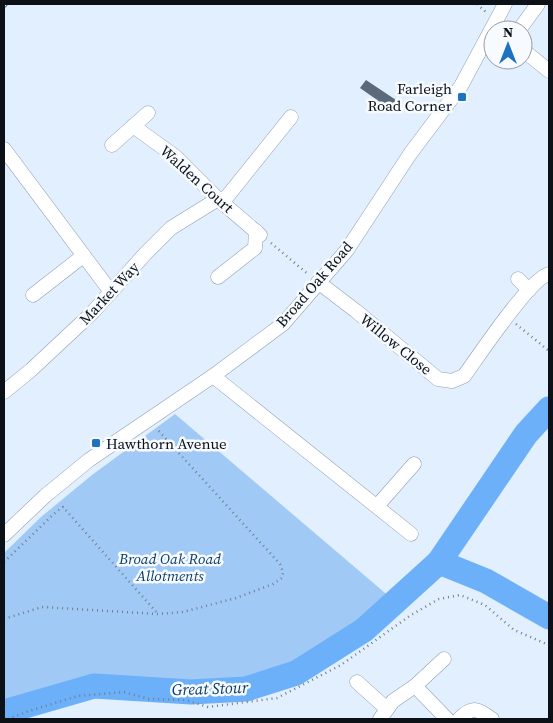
<svg xmlns="http://www.w3.org/2000/svg" width="553" height="723" font-family="'Source Serif 4',serif">
	<rect width="100%" height="100%" fill="#e1effe"/>
	<g fill="#a1c9f5">
		<polygon points="549,405 549,429 536,424"/>
		<polygon points="175,414 391,598 358,628 334,645 295,668 246,686 191,689 94,683 4,709 4,553 41,517 92,475"/>
	</g>
	<g fill="none" stroke-linecap="round" stroke-linejoin="round">
		<g stroke="#6bb0f8" stroke-width="25">
			<polyline points="439,562 486,581 549,617"/>
			<polyline points="4,712 94,686 191,692 246,689 296,673 364,630 439,562 526,434 549,409"/>
		</g>
	</g>
	<polygon fill="#5b6a7a" points="366,80 396,100 390,109 360,88"/>
	<g fill="none" stroke-linecap="round" stroke-linejoin="round">
		<defs>
			<g id="minor">
				<polyline points="519,30 538,4"/>
				<polyline points="523,50 549,71"/>
				<polyline points="133,126 176,157 218,199 260,235"/>
				<polyline points="112,145 148,113"/>
				<polyline points="4,149 111,292"/>
				<polyline points="222,203 291,117"/>
				<polyline points="218,277 255,248 256,231"/>
				<polyline points="518,279 529,290"/>
				<path d="M318,282L356,311L438,379L452,381L464,376C478,357 530,278 549,274"/>
				<polyline points="33,295 83,256"/>
				<polyline points="213,376 411,534"/>
				<polyline points="4,392 31,370 92,313 145,254 171,228 218,199"/>
				<polyline points="378,505 414,464"/>
				<polyline points="4,535 45,496 89,460 213,376 283,324 347,250 410,154 461,86 505,4"/>
				<polyline points="357,682 387,709"/>
				<polyline points="415,686 447,719"/>
				<polyline points="380,719 393,701 415,686 444,659"/>
				<path d="M459,719C473,705 477,709 492,719"/>
			</g>
		</defs>
		<use href="#minor" stroke="#8f9fb1" stroke-width="15"/>
		<g stroke="#747e88" stroke-width="2.5" stroke-dasharray="1 4" stroke-linecap="butt">
			<polyline points="477,4 487,13"/>
			<polyline points="271,243 309,275"/>
			<polyline points="516,324 549,351"/>
			<polyline points="4,562 56,512 63,507 158,614"/>
			<polyline points="4,619 42,607 158,614 183,612 236,598 273,584 282,578 283,572 280,564 157,429"/>
			<polyline points="8,719 29,711 78,696 124,692 149,699 186,700 208,707 277,698 341,665 411,615 439,599 460,595 485,605 514,630 549,645"/>
		</g>
		<use href="#minor" stroke="#fff" stroke-width="14"/>
		<defs>
			<polyline id="rail" points="4,5 5,4"/>
		</defs>
		<use href="#rail" stroke="#474f58" stroke-width="5.5"/>
		<use href="#rail" stroke="#f7fbff" stroke-width="4" stroke-dasharray="11" stroke-linecap="butt"/>
	</g>
	<g fill="#1e73c1" stroke="#f7fbff" stroke-width="2">
		<rect x="457" y="92" width="10" height="10" rx="2.5"/>
		<rect x="91" y="438" width="10" height="10" rx="2.5"/>
	</g>
	<g text-anchor="middle" dominant-baseline="central" stroke-width="5" stroke-linejoin="round" paint-order="stroke">
		<g font-size="15" fill="#0b1117" stroke="#f7fbff" text-anchor="end">
			<text x="452" y="88">Farleigh<tspan x="452" dy="17">Road Corner</tspan></text>
			<text x="106" y="443" text-anchor="start">Hawthorn Avenue</text>
		</g>
		<g font-size="15" fill="#0b1117" stroke="#f7fbff">
			<text transform="translate(197 179) rotate(42)">Walden Court</text>
			<text transform="translate(314 284) rotate(-49)">Broad Oak Road</text>
			<text transform="translate(109 293) rotate(-47)">Market Way</text>
			<text transform="translate(396 344) rotate(39)">Willow Close</text>
		</g>
		<g font-size="15" font-style="italic" fill="#0c3e6b" stroke="#f7fbff">
			<text x="170" y="558">Broad Oak Road<tspan x="170" dy="17">Allotments</tspan></text>
		</g>
		<g font-size="16" font-style="italic" fill="#083b68" stroke="#f7fbff">
			<text transform="translate(210 688) rotate(-2)">Great Stour</text>
		</g>
	</g>
	<rect width="553" height="723" fill="none" stroke="#0b1117" stroke-width="10"/>
	<g transform="translate(508 45)"><circle r="24" fill="#f7fbff" stroke="#999da2"/>
	<path d="M0-4L9 19L0 12L-9 19Z" fill="#1e73c1"/>
	<text y="-8" font-size="14" font-weight="bold" text-anchor="middle" fill="#0b1117">N</text>
	</g>
</svg>
